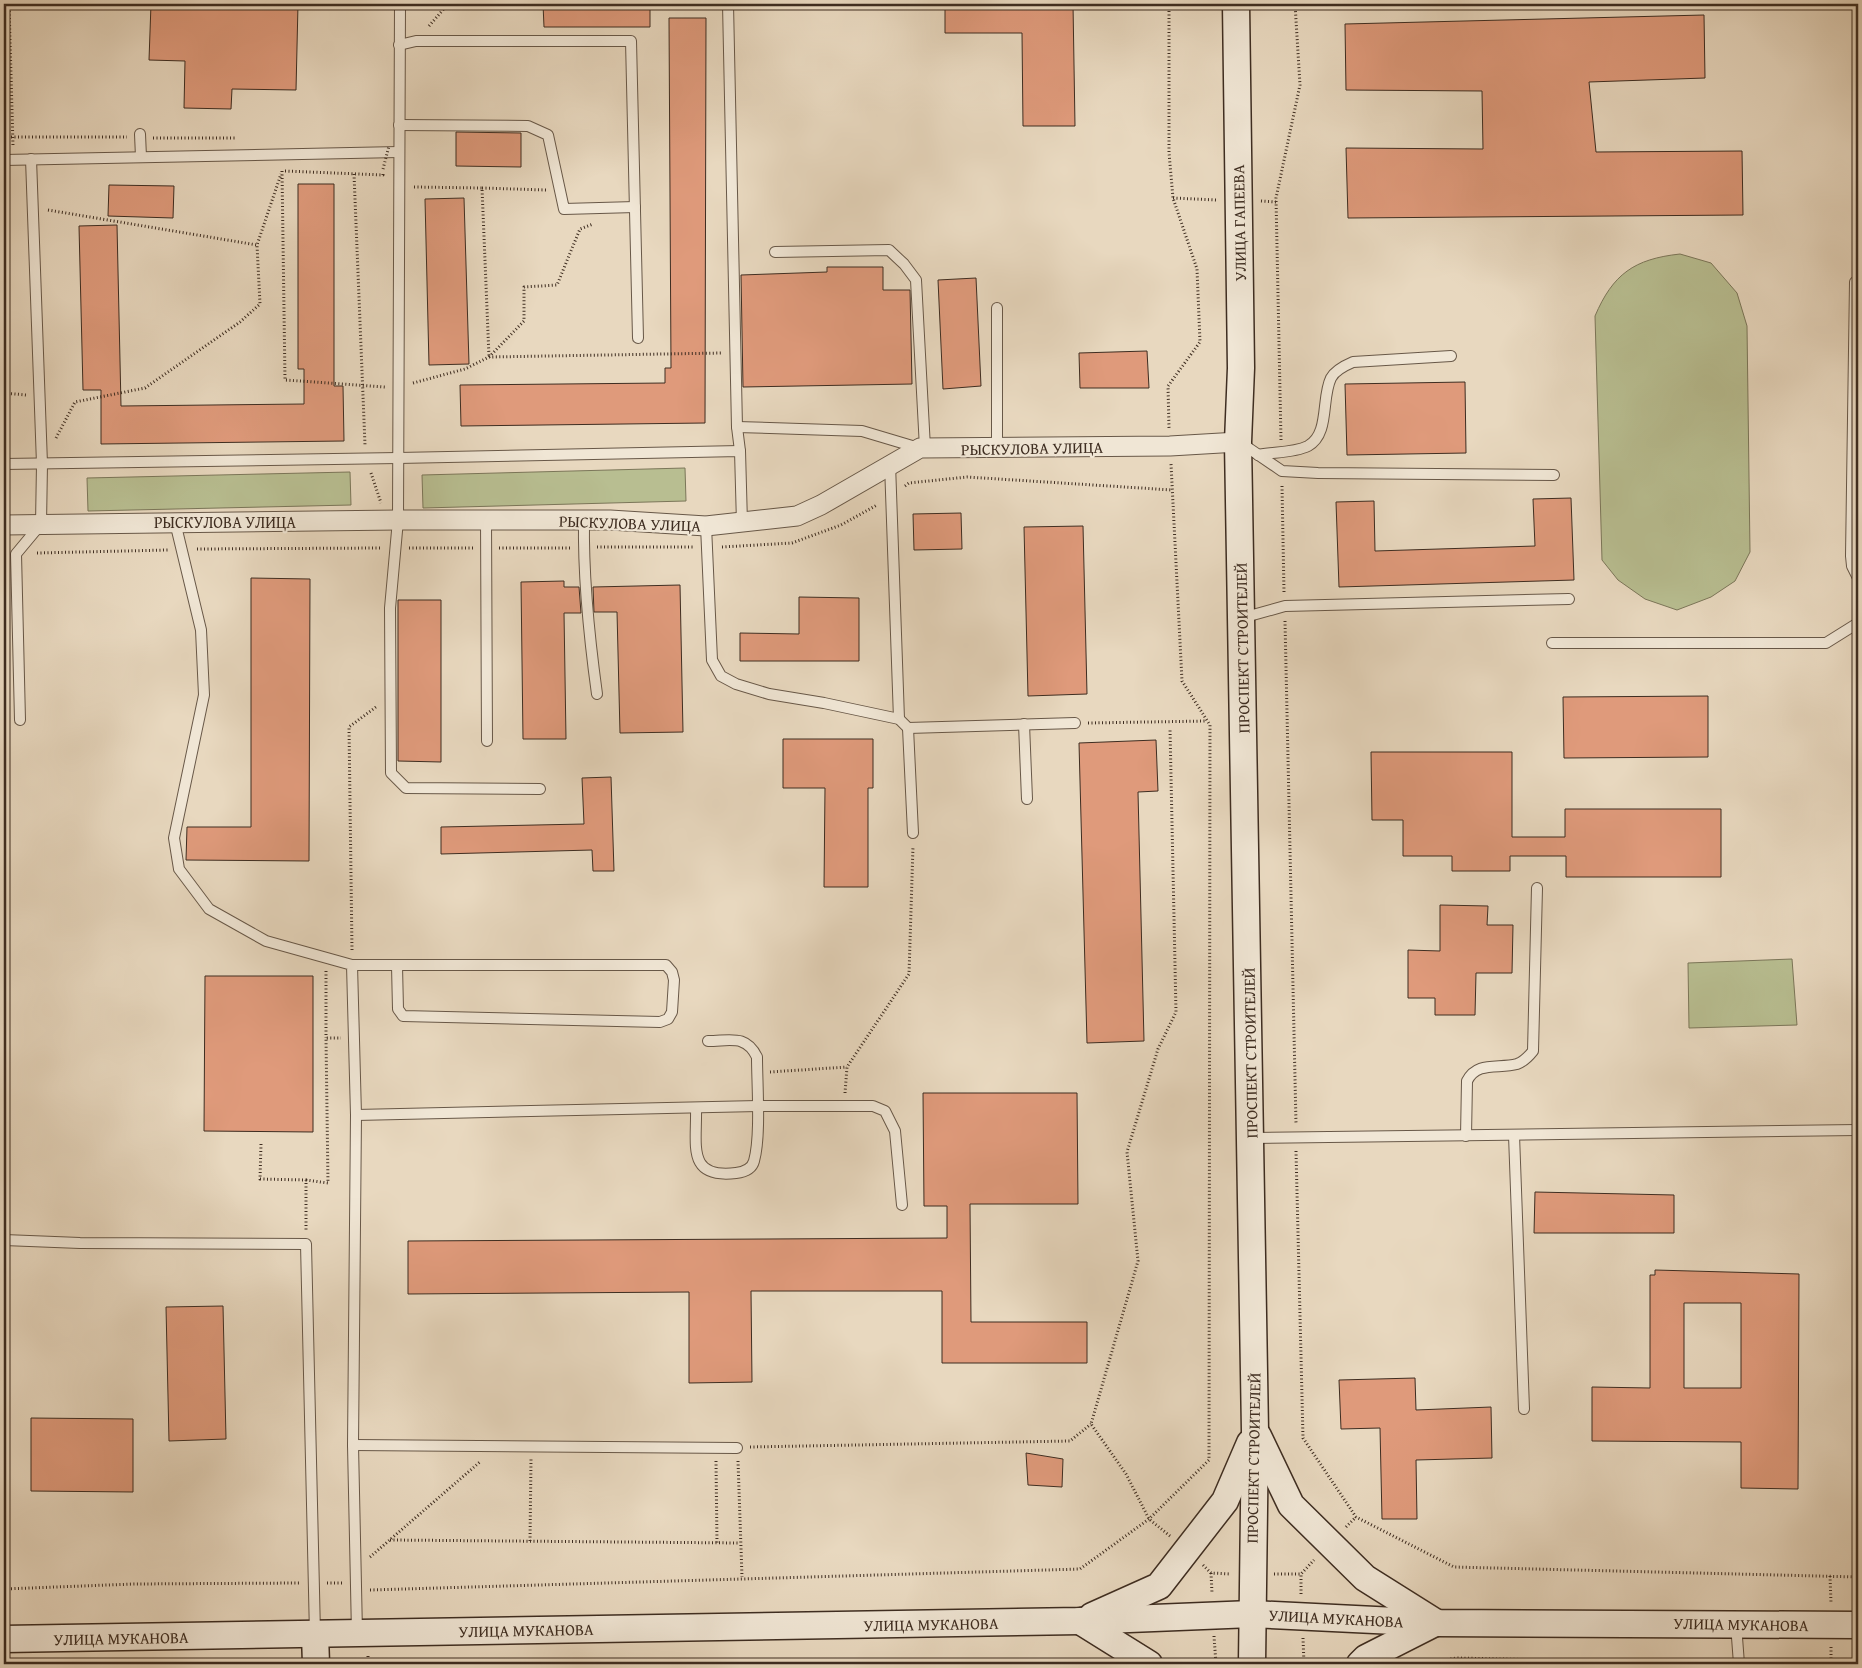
<svg xmlns="http://www.w3.org/2000/svg" width="1862" height="1668" font-family="'Gentium Book Plus',serif">
	<rect width="100%" height="100%" fill="#e8d8bf"/>
	<filter id="stains"><feTurbulence type="fractalNoise" baseFrequency=".004" numOctaves="4"/><feColorMatrix values="0 0 0 0 .2 0 0 0 0 .09 0 0 0 0 .02 0 0 0 .5 -.17"/></filter>
	<radialGradient id="worn" r=".72"><stop offset=".6" stop-color="#630" stop-opacity="0"/><stop offset="1" stop-color="#630" stop-opacity=".3"/></radialGradient>
	<g fill="#b8be91" stroke="#7b7659">
		<path d="M1680,254L1711,263L1737,293L1747,326L1750,552L1735,581L1711,597L1677,610L1645,599L1618,580L1602,560L1595,316C1613,274 1634,259 1680,254Z"/>
		<polygon points="685,468 686,501 423,508 422,475"/>
		<polygon points="350,472 351,505 88,511 87,478"/>
		<polygon points="1792,959 1797,1025 1689,1028 1688,963"/>
	</g>
	<g fill="#df9a7b" stroke="#3e2d21" fill-rule="evenodd">
		<polygon points="151,4 298,4 296,90 232,89 231,109 184,108 185,61 149,60"/>
		<polygon points="543,4 650,4 650,27 544,27"/>
		<polygon points="945,4 1073,4 1075,126 1023,126 1022,33 945,33"/>
		<polygon points="1704,15 1705,78 1589,82 1596,152 1742,151 1743,215 1348,218 1346,148 1483,149 1482,91 1346,90 1345,24"/>
		<polygon points="669,18 706,18 705,423 461,426 460,385 665,383 665,368 671,368"/>
		<polygon points="456,132 521,133 521,167 456,166"/>
		<polygon points="298,184 334,184 334,386 343,386 344,441 101,444 101,390 83,390 79,226 117,225 121,406 304,404 304,369 298,369"/>
		<polygon points="109,185 174,186 173,218 108,216"/>
		<polygon points="464,198 469,364 429,365 425,199"/>
		<polygon points="827,267 883,267 883,290 910,290 912,384 743,387 741,275 827,272"/>
		<polygon points="976,278 981,386 943,389 938,280"/>
		<polygon points="1147,351 1149,388 1080,388 1079,353"/>
		<polygon points="1465,382 1466,453 1347,455 1345,384"/>
		<polygon points="1571,498 1574,580 1339,587 1336,502 1374,501 1375,551 1535,546 1533,499"/>
		<polygon points="961,513 962,549 914,550 913,514"/>
		<polygon points="1083,526 1087,694 1028,696 1024,527"/>
		<polygon points="251,578 310,579 309,861 186,860 187,827 251,827"/>
		<polygon points="564,581 564,587 579,587 581,613 564,613 566,739 523,739 521,582"/>
		<polygon points="680,585 683,732 620,733 617,612 594,612 593,587"/>
		<polygon points="799,597 859,598 859,661 740,661 740,633 799,634"/>
		<polygon points="398,600 441,600 441,762 398,761"/>
		<polygon points="1708,696 1708,757 1564,758 1563,697"/>
		<polygon points="783,739 873,739 873,788 868,788 868,887 824,887 825,788 783,788"/>
		<polygon points="1156,740 1158,791 1138,792 1144,1041 1087,1043 1079,743"/>
		<polygon points="1371,752 1512,752 1512,837 1565,837 1565,809 1721,809 1721,877 1566,877 1566,856 1510,856 1510,871 1452,871 1452,856 1403,856 1403,820 1372,820"/>
		<polygon points="611,777 614,871 593,871 592,850 441,854 441,827 584,824 582,778"/>
		<polygon points="1440,905 1488,906 1487,925 1513,925 1512,973 1476,973 1475,1015 1435,1015 1435,998 1408,998 1408,950 1440,951"/>
		<polygon points="205,976 313,976 313,1132 204,1131"/>
		<polygon points="923,1093 1077,1093 1078,1204 970,1204 971,1322 1087,1322 1087,1363 942,1363 942,1291 751,1291 752,1382 689,1383 689,1292 408,1294 408,1241 947,1238 947,1206 924,1206"/>
		<polygon points="1535,1192 1674,1195 1674,1233 1534,1233"/>
		<path d="M1655,1270L1799,1274L1798,1489L1741,1488V1442L1592,1441V1387L1650,1388V1275H1655ZM1684,1303H1741V1388H1684Z"/>
		<polygon points="223,1306 226,1439 169,1441 166,1307"/>
		<polygon points="1415,1378 1416,1410 1491,1407 1492,1458 1416,1460 1417,1519 1382,1519 1380,1428 1341,1429 1339,1380"/>
		<polygon points="31,1418 133,1419 133,1492 31,1491"/>
		<polygon points="1026,1453 1063,1459 1062,1487 1028,1485"/>
	</g>
	<g fill="none" stroke-linecap="round" stroke-linejoin="round">
		<defs>
			<g id="lane">
				<polyline points="400,4 398,520 390,608 391,773 406,788 540,789"/>
				<polyline points="728,4 737,427 740,451"/>
				<polyline points="399,45 416,41 631,41 638,338"/>
				<polyline points="399,125 528,126 548,135 564,209 635,207"/>
				<polyline points="140,134 141,157"/>
				<polyline points="4,160 399,152"/>
				<polyline points="775,252 889,250 904,264 916,280 925,448"/>
				<polyline points="1855,282 1851,556 1852,566 1858,578"/>
				<polyline points="737,427 862,431 919,448"/>
				<polyline points="1241,443 1282,471 1318,473 1554,475"/>
				<polyline points="997,449 997,308"/>
				<path d="M1258,455C1273,452 1294,453 1308,446C1330,434 1321,398 1331,378C1335,370 1346,365 1353,362L1451,356"/>
				<polyline points="4,464 398,458 740,451 742,523"/>
				<polyline points="890,464 899,719"/>
				<polyline points="486,520 487,741"/>
				<path d="M584,520C583,579 589,636 597,694"/>
				<polyline points="175,522 201,630 204,695 174,838 179,869 209,909 266,941 352,965 356,1115 353,1445 357,1633"/>
				<polyline points="706,526 712,660 721,676 736,684 769,694 824,703 899,719 908,728 1075,723"/>
				<polyline points="1242,618 1285,606 1569,599"/>
				<polyline points="1552,643 1826,643 1858,623"/>
				<polyline points="20,720 16,554 41,524 42,464 31,159"/>
				<polyline points="1024,724 1027,799"/>
				<polyline points="908,728 913,833"/>
				<polyline points="352,965 666,965 672,972 674,980 672,1012 668,1019 660,1022 403,1016 398,1009 397,966"/>
				<path d="M696,1108C697,1145 686,1179 736,1173C744,1172 752,1169 754,1161C761,1136 757,1084 757,1057C746,1034 730,1041 708,1041"/>
				<polyline points="356,1115 758,1106 873,1106 885,1111 895,1131 902,1205"/>
				<polyline points="1514,1135 1524,1409"/>
				<path d="M1466,1136L1467,1081C1477,1061 1498,1069 1517,1064C1523,1062 1529,1056 1533,1051L1537,888"/>
				<polyline points="1252,1138 1858,1130"/>
				<polyline points="4,1240 80,1243 306,1244 315,1634"/>
				<polyline points="353,1445 737,1448"/>
				<polyline points="1736,1624 1739,1664"/>
			</g>
			<polyline id="street" points="4,525 398,520 610,520 706,526 797,516 821,505 920,448 1170,446 1238,442"/>
			<g id="secondary">
				<polyline points="1236,4 1241,368 1238,442 1255,1431 1252,1664"/>
				<polyline points="1258,1436 1291,1505 1365,1578 1435,1622"/>
				<polyline points="1092,1616 1159,1586 1225,1501 1250,1443"/>
				<polyline points="1080,1621 1149,1664"/>
				<polyline points="315,1635 316,1664"/>
				<polyline points="4,1639 1080,1621 1252,1614 1436,1623 1858,1625"/>
				<polyline points="1360,1664 1366,1658 1433,1624"/>
			</g>
		</defs>
		<use href="#lane" stroke="#685848" stroke-width="12"/>
		<use href="#street" stroke="#685848" stroke-width="21"/>
		<use href="#secondary" stroke="#3e2d21" stroke-width="29"/>
		<g stroke="#3e2d21" stroke-width="3" stroke-dasharray="1 2.5" stroke-linecap="butt">
			<polyline points="9,4 13,146"/>
			<polyline points="1169,4 1169,153 1173,198 1197,269 1200,342 1168,386 1169,428"/>
			<polyline points="429,26 448,4"/>
			<polyline points="4,137 127,137"/>
			<polyline points="153,138 237,138"/>
			<polyline points="282,171 285,380 385,387"/>
			<polyline points="285,171 383,175 383,172"/>
			<polyline points="354,174 365,445"/>
			<polyline points="414,187 482,188 489,357"/>
			<polyline points="482,188 546,190"/>
			<polyline points="1173,198 1217,200"/>
			<polyline points="1261,201 1276,202"/>
			<polyline points="48,210 257,245"/>
			<polyline points="489,357 524,321 524,287 557,285 580,229 593,224"/>
			<polyline points="413,383 465,369 489,357 722,353"/>
			<polyline points="4,393 26,395"/>
			<polyline points="56,438 75,402 145,388 240,322 260,304 257,245 281,174"/>
			<polyline points="1281,440 1276,198 1300,85 1295,4"/>
			<polyline points="371,473 381,503"/>
			<polyline points="905,486 909,483 967,477 1172,490"/>
			<polyline points="1282,486 1284,592"/>
			<polyline points="597,547 693,547"/>
			<polyline points="722,547 792,543 841,525 877,505"/>
			<polyline points="409,548 473,548"/>
			<polyline points="499,548 571,548"/>
			<polyline points="197,549 381,548"/>
			<polyline points="37,553 168,550"/>
			<polyline points="1285,621 1296,1124"/>
			<polyline points="1088,723 1207,721"/>
			<polyline points="352,950 349,727 376,707"/>
			<polyline points="326,971 326,1038"/>
			<polyline points="770,1072 847,1067"/>
			<polyline points="845,1093 847,1067 909,974 913,846"/>
			<polyline points="261,1144 260,1179 306,1180 306,1231"/>
			<polyline points="1296,1151 1303,1438 1356,1517 1454,1567 1858,1577"/>
			<polyline points="306,1180 328,1183 326,1038 341,1038"/>
			<polyline points="750,1447 1070,1441 1091,1424"/>
			<polyline points="716,1461 717,1543"/>
			<polyline points="738,1461 742,1577"/>
			<polyline points="1346,1527 1356,1517"/>
			<polyline points="1170,1536 1149,1519 1126,1474 1091,1424 1138,1261 1127,1152 1158,1049 1176,1012 1170,729"/>
			<polyline points="390,1540 740,1543"/>
			<polyline points="530,1541 531,1459"/>
			<polyline points="370,1557 481,1461"/>
			<polyline points="1203,1565 1211,1573 1231,1574"/>
			<polyline points="1211,1573 1212,1593"/>
			<polyline points="1274,1574 1301,1574"/>
			<polyline points="1830,1576 1831,1603"/>
			<polyline points="327,1583 343,1583"/>
			<polyline points="4,1589 134,1584 300,1583"/>
			<polyline points="370,1590 1080,1569 1149,1519 1209,1460 1210,725 1182,681 1171,464"/>
			<polyline points="1301,1594 1301,1574 1314,1560"/>
			<polyline points="1214,1636 1216,1664"/>
			<polyline points="1303,1638 1304,1664"/>
			<polyline points="1831,1647 1831,1664"/>
			<polyline points="368,1664 368,1654"/>
			<polyline points="1423,1664 1456,1658 1726,1664"/>
			<polyline points="1752,1664 1858,1664"/>
		</g>
		<use href="#lane" stroke="#f0e6d5" stroke-width="10"/>
		<use href="#street" stroke="#f0e6d5" stroke-width="19"/>
		<use href="#secondary" stroke="#f0e6d5" stroke-width="26"/>
		<polyline stroke="#3e2d21" stroke-width="3" stroke-dasharray="1 2.5" stroke-linecap="butt" points="383,169 389,146"/>
	</g>
	<g text-anchor="middle" dominant-baseline="central" stroke-width="4.5" stroke-linejoin="round" paint-order="stroke">
		<g font-size="16" fill="#3e2d21" stroke="#f0e6d5">
			<text transform="translate(1239 223) rotate(-91)">УЛИЦА ГАПЕЕВА</text>
			<text transform="translate(1032 448) rotate(-1)">РЫСКУЛОВА УЛИЦА</text>
			<text x="225" y="522">РЫСКУЛОВА УЛИЦА</text>
			<text transform="translate(630 523) rotate(2)">РЫСКУЛОВА УЛИЦА</text>
			<text transform="translate(1242 648) rotate(-91)">ПРОСПЕКТ СТРОИТЕЛЕЙ</text>
			<text transform="translate(1250 1053) rotate(-91)">ПРОСПЕКТ СТРОИТЕЛЕЙ</text>
			<text transform="translate(1253 1458) rotate(-89)">ПРОСПЕКТ СТРОИТЕЛЕЙ</text>
			<text transform="translate(1336 1618) rotate(3)">УЛИЦА МУКАНОВА</text>
			<text transform="translate(931 1624) rotate(-1)">УЛИЦА МУКАНОВА</text>
			<text transform="translate(1741 1624) rotate(1)">УЛИЦА МУКАНОВА</text>
			<text transform="translate(526 1630) rotate(-1)">УЛИЦА МУКАНОВА</text>
			<text transform="translate(121 1638) rotate(-1)">УЛИЦА МУКАНОВА</text>
		</g>
	</g>
	<rect width="1862" height="1668" fill="none" stroke="#e8d8bf" stroke-width="20"/>
	<rect x="5" y="5" width="1852" height="1658" fill="none" stroke="#3e2d21" stroke-width="2.5"/>
	<rect x="10" y="10" width="1842" height="1648" fill="none" stroke="#3e2d21"/>
	<rect width="100%" height="100%" filter="url(#stains)"/>
	<rect width="100%" height="100%" fill="url(#worn)"/>
</svg>
